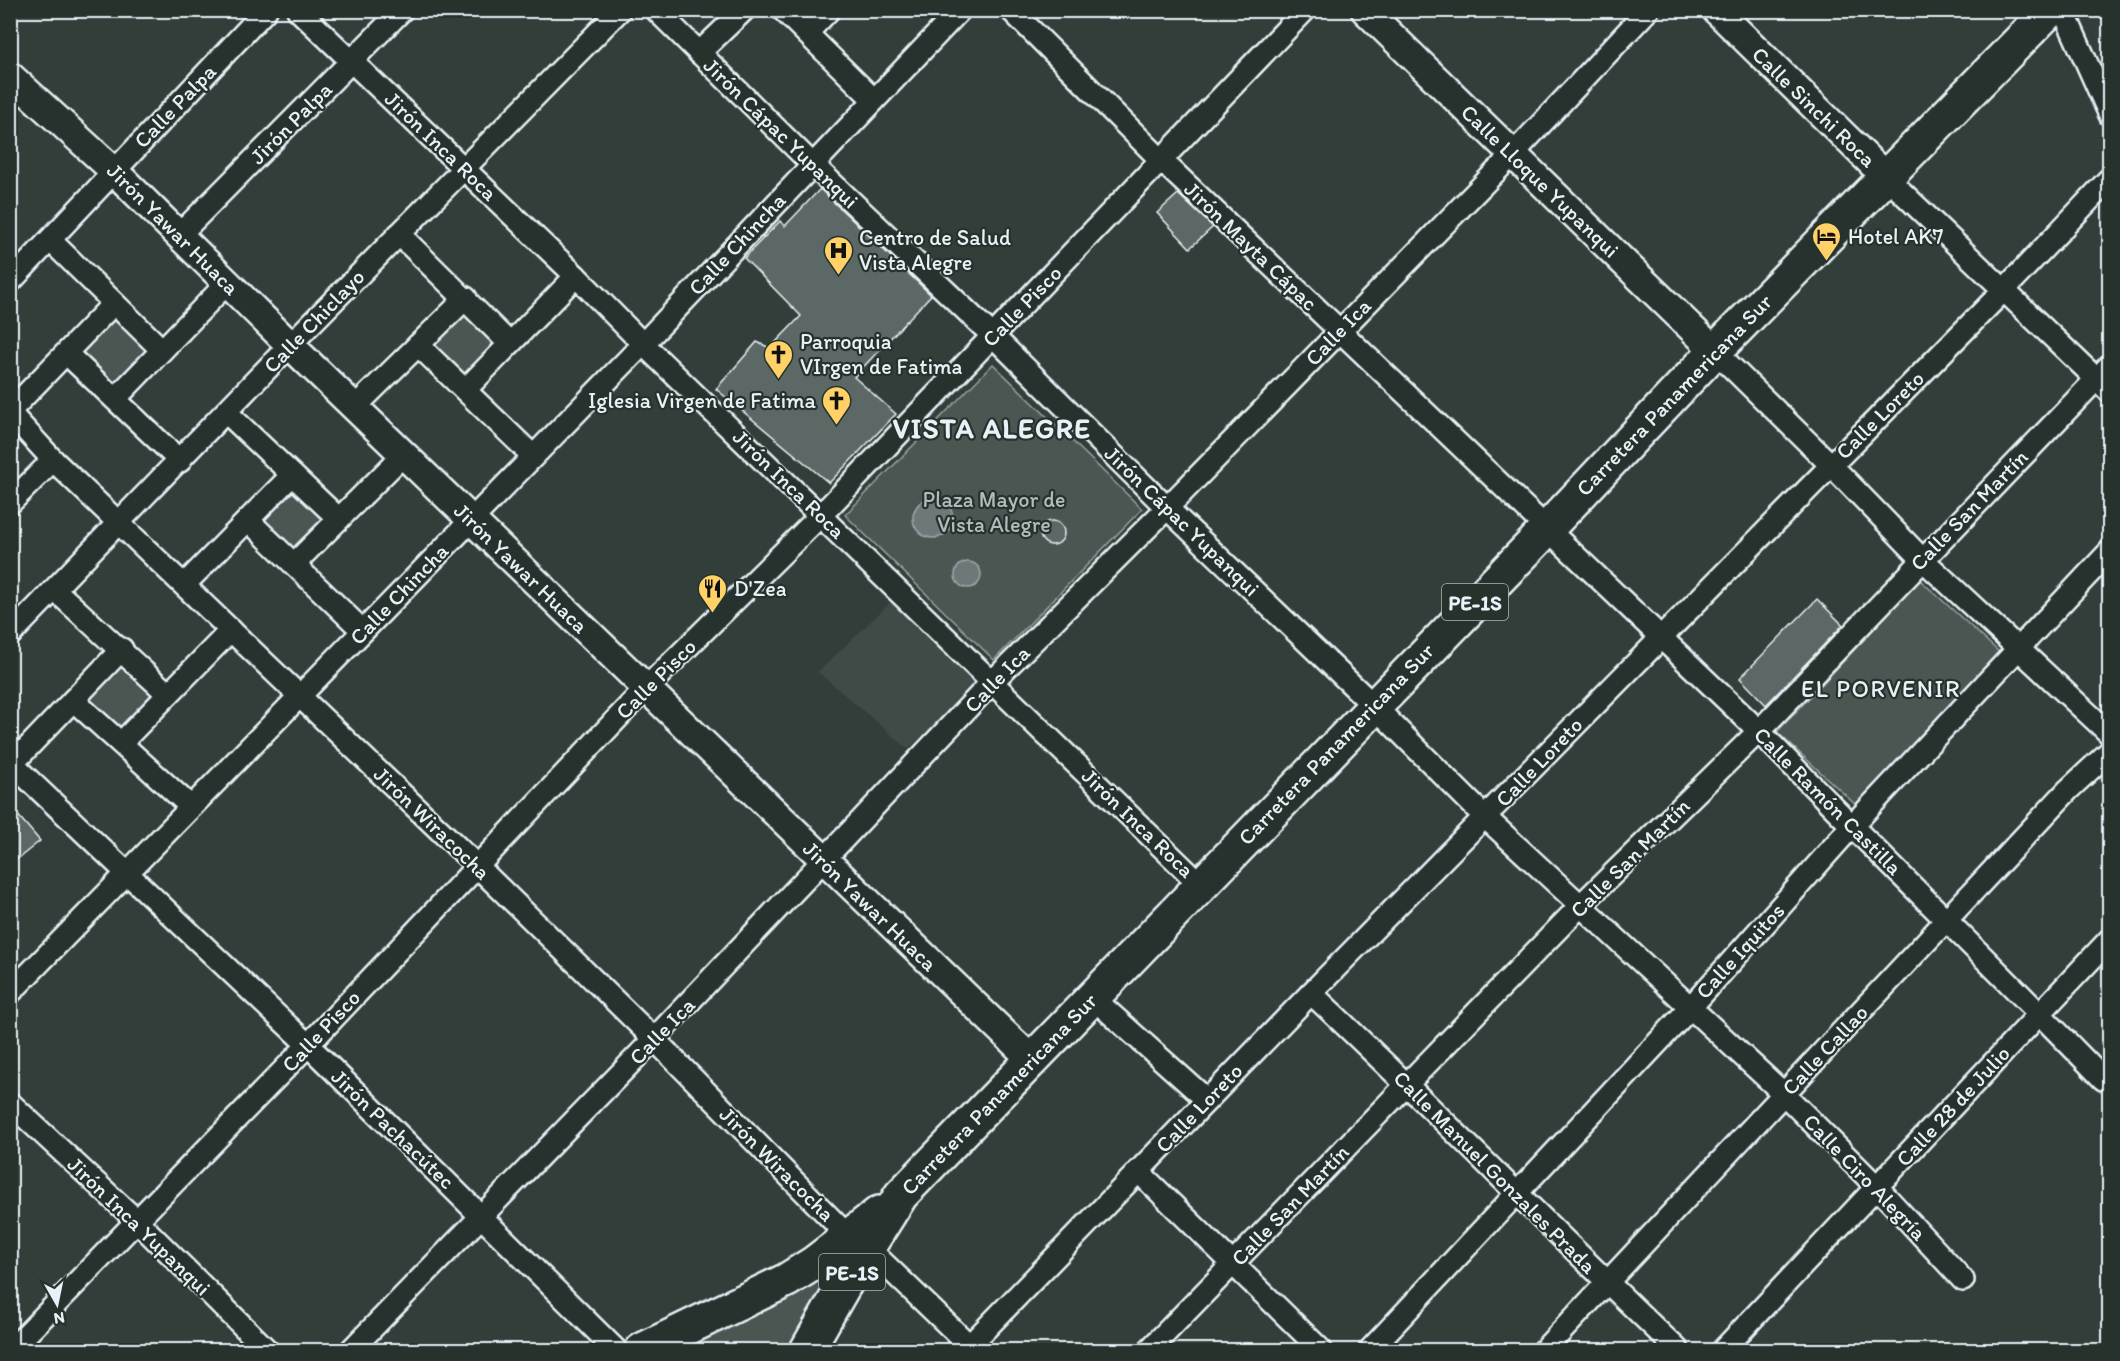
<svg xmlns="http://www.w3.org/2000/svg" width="2120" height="1361" font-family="Itim,sans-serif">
	<rect width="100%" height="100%" fill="#323e39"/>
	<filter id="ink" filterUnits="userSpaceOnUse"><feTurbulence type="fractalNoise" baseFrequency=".0167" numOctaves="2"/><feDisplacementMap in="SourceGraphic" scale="12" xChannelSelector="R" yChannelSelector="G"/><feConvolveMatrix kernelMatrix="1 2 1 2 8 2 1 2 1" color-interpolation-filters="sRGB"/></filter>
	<g filter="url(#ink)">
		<polygon fill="#3f4b46" points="895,598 980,682 908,749 818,672"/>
		<g fill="#495651" stroke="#98a4a4" stroke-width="1.5">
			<polygon points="465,309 499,342 466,376 433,344"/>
			<polygon points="115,313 152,348 115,386 79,350"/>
			<polygon points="993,364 1142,509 994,660 845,515"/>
			<polygon points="295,485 331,518 293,556 257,520"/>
			<polygon points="1920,580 2000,653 1857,806 1777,732"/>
			<polygon points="122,661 159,697 121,734 85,699"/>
			<polygon points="823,1277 826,1283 793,1350 696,1350 688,1342 815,1278"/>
		</g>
		<g fill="#6d7978" stroke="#9ea9ab" stroke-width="1.5">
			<circle cx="933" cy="518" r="20"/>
			<circle cx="968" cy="575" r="13"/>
		</g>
		<g fill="#5c6865" stroke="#e8f1f8" stroke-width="1.5">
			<polygon points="820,189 931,295 854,377 896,414 829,483 716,389 757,342 770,348 801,316 744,258 780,221 785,226"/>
			<polygon points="1178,194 1213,227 1190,248 1157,213"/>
			<circle cx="1052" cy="533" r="12"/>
			<polygon points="1817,599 1843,625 1766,705 1740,678"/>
			<polygon points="10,806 40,841 10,865"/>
		</g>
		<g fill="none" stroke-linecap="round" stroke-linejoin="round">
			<defs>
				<g id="minor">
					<polyline points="298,10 576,276 643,344 1201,885"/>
					<polyline points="656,10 812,164 993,336 1167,508 1373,705 1485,817 1784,1094 1877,1187 1963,1280"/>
					<polyline points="783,10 874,100"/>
					<path d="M1011,10L1162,161L1759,731C1872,849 1990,961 2103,1079"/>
					<polyline points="2063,10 2110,115"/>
					<polyline points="807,33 829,10"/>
					<polyline points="699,53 744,10"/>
					<polyline points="1887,178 2110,392"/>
					<polyline points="399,234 509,343"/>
					<polyline points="179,235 402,10"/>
					<polyline points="50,240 162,350"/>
					<polyline points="10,282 266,10"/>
					<polyline points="418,345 533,456"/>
					<polyline points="1715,351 1831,465 1922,559 2110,734"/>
					<polyline points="67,354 180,461"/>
					<polyline points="465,390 576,276"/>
					<polyline points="115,399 227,283"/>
					<polyline points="355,407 466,298"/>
					<polyline points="10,411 114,303"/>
					<polyline points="226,412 339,519"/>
					<polyline points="10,413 53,460 476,865 654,1039 849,1237"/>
					<polyline points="10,503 53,460"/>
					<polyline points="248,520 363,631"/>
					<polyline points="294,564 404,454"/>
					<polyline points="184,585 292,475"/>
					<polyline points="55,590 168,694"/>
					<polyline points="10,635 290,345 620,10"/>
					<polyline points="73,700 191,807"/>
					<polyline points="121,743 231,630"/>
					<polyline points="10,762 308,1045 616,1350"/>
					<polyline points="12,764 122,649"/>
					<polyline points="10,993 643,344 960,10"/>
					<path d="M1311,993C1436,1110 1554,1233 1678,1350"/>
					<polyline points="1092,997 1207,1100"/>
					<polyline points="10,1103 137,1221 267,1350"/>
					<polyline points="1138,1171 1321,1350"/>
					<polyline points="868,1248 974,1350"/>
					<polyline points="969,1346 1311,993 2004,290 2110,178"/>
					<polyline points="11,1350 308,1045 645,689 821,515 1305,10"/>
					<polyline points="351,1350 654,1039 993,681 1167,508 1513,154 1648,10"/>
					<polyline points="1149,1350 1581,905 1759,731 2110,365"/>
					<polyline points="1370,1350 1690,1008 1851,827 2110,551"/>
					<polyline points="1544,1350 2068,790 2110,751"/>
					<polyline points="1723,1350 2110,939"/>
				</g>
				<g id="tertiary">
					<polyline points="1365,10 1715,351"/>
					<polyline points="1716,10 1887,178"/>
					<polyline points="10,76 113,170 290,345 1032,1060"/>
				</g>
				<g id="trunk">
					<polyline points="642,1350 787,1280 814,1263 879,1213"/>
					<polyline points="807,1350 843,1287 901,1195 1546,530 1715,351 2050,10"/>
				</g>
			</defs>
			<use href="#minor" stroke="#e8f1f8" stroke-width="26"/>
			<use href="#tertiary" stroke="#e8f1f8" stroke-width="32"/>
			<use href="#trunk" stroke="#e8f1f8" stroke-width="38"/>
			<use href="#minor" stroke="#26332d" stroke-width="21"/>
			<use href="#tertiary" stroke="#26332d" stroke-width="27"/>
			<use href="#trunk" stroke="#26332d" stroke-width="33"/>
		</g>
	</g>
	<defs>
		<symbol id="hotel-pin" viewBox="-11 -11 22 30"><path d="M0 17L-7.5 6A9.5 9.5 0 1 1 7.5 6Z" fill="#ffd166" stroke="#26332d"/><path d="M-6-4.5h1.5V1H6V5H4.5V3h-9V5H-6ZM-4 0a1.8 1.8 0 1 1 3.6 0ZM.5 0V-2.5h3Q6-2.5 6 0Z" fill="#111"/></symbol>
		<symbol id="hospital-pin" viewBox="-11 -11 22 30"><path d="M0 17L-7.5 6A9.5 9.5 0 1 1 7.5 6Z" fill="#ffd166" stroke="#26332d"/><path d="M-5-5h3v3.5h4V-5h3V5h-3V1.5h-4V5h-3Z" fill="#111"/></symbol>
		<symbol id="church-pin" viewBox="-11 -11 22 30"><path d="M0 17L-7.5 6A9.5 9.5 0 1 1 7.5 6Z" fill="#ffd166" stroke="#26332d"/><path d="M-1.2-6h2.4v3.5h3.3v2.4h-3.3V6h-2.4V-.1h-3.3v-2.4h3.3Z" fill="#111"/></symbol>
		<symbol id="restaurant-pin" viewBox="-11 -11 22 30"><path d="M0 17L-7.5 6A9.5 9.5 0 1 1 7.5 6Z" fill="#ffd166" stroke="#26332d"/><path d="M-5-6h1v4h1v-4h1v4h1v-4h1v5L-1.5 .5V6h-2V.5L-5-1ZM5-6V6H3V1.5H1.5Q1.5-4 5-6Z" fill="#111"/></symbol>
	</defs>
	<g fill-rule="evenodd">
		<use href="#hotel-pin" x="1810" y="220" width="33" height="45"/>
		<use href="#hospital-pin" x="822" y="234" width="33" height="45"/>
		<use href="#church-pin" x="762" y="338" width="33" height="45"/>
		<use href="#church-pin" x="820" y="384" width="33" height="45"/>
		<use href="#restaurant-pin" x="696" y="572" width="33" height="45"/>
	</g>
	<g text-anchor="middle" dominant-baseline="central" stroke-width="4.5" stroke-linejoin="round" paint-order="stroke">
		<g fill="#26332d" stroke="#aeb8bb" stroke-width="1.5">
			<rect x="1442" y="584" width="66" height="36" rx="4.5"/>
			<rect x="819" y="1254" width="66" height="36" rx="4.5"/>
		</g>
		<g font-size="21" font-weight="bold" fill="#e8f1f8">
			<text x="1475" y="602">PE-1S</text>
			<text x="852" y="1272">PE-1S</text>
		</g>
		<g font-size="22" fill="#e8f1f8" stroke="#26332d">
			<text transform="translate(175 106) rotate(-46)">Calle Palpa</text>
			<text transform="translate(1814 107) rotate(44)">Calle Sinchi Roca</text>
			<text transform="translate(291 123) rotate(-45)">Jirón Palpa</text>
			<text transform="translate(781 133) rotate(44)">Jirón Cápac Yupanqui</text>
			<text transform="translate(441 146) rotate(44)">Jirón Inca Roca</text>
			<text transform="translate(1540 181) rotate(44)">Calle Lloque Yupanqui</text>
			<text transform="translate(173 229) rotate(45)">Jirón Yawar Huaca</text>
			<text transform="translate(737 244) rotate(-47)">Calle Chincha</text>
			<text transform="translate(1251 246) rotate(44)">Jirón Mayta Cápac</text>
			<text transform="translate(1022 306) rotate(-46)">Calle Pisco</text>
			<text transform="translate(314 321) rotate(-46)">Calle Chiclayo</text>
			<text transform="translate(1338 332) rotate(-46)">Calle Ica</text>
			<text transform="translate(1674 395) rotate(-46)">Carretera Panamericana Sur</text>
			<text transform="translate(1880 415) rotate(-45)">Calle Loreto</text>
			<text transform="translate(789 484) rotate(44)">Jirón Inca Roca</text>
			<text transform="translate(1969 510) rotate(-46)">Calle San Martín</text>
			<text transform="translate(1182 521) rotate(44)">Jirón Cápac Yupanqui</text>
			<text transform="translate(521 568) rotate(44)">Jirón Yawar Huaca</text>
			<text transform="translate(399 594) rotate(-46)">Calle Chincha</text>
			<text transform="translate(656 679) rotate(-45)">Calle Pisco</text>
			<text transform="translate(997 679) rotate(-46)">Calle Ica</text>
			<text transform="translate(1336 744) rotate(-46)">Carretera Panamericana Sur</text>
			<text transform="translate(1539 762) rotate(-46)">Calle Loreto</text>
			<text transform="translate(1828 801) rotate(45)">Calle Ramón Castilla</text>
			<text transform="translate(432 823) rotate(44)">Jirón Wiracocha</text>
			<text transform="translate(1138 823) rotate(44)">Jirón Inca Roca</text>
			<text transform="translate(1630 858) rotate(-45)">Calle San Martín</text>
			<text transform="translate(870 906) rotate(44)">Jirón Yawar Huaca</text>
			<text transform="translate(1740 951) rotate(-48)">Calle Iquitos</text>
			<text transform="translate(321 1031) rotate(-47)">Calle Pisco</text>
			<text transform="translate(662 1031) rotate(-46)">Calle Ica</text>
			<text transform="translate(1825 1050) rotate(-47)">Calle Callao</text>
			<text transform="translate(999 1094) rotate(-46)">Carretera Panamericana Sur</text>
			<text transform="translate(1953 1106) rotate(-47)">Calle 28 de Julio</text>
			<text transform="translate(1199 1108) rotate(-46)">Calle Loreto</text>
			<text transform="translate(393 1129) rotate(44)">Jirón Pachacútec</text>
			<text transform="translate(777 1164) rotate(45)">Jirón Wiracocha</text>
			<text transform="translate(1495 1172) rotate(45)">Calle Manuel Gonzales Prada</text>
			<text transform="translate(1865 1177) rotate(46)">Calle Ciro Alegría</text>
			<text transform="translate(1290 1205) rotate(-46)">Calle San Martín</text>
			<text transform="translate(139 1226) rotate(44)">Jirón Inca Yupanqui</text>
		</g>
		<g font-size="22" fill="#e8f1f8" stroke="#26332d" text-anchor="start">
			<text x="1848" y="236">Hotel AK7</text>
			<text x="859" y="237">Centro de Salud<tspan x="859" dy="25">Vista Alegre</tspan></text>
			<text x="800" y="341">Parroquia<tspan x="800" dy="25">VIrgen de Fatima</tspan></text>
			<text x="816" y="400" text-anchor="end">Iglesia Virgen de Fatima</text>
			<text x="734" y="588">D'Zea</text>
		</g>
		<g font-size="22" fill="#b0bbbe" stroke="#26332d">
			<text x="994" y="499">Plaza Mayor de<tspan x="994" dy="25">Vista Alegre</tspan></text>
		</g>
		<g font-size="24" letter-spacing="1.5" fill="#e8f1f8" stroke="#26332d">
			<text x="1881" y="688">EL PORVENIR</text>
		</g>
		<g font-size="28" font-weight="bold" letter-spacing="1.5" fill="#e8f1f8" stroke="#26332d">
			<text x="992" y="428">VISTA ALEGRE</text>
		</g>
	</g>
	<rect width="2120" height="1361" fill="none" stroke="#26332d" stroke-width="36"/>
	<rect x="18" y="18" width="2084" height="1325" fill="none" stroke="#e8f1f8" stroke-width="2" filter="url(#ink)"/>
	<g transform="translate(57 1304) rotate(171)" stroke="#26332d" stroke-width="4.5" paint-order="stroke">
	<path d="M0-4.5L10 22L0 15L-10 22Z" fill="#e8f1f8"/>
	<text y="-9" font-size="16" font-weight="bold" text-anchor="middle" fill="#e8f1f8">N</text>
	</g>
</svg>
